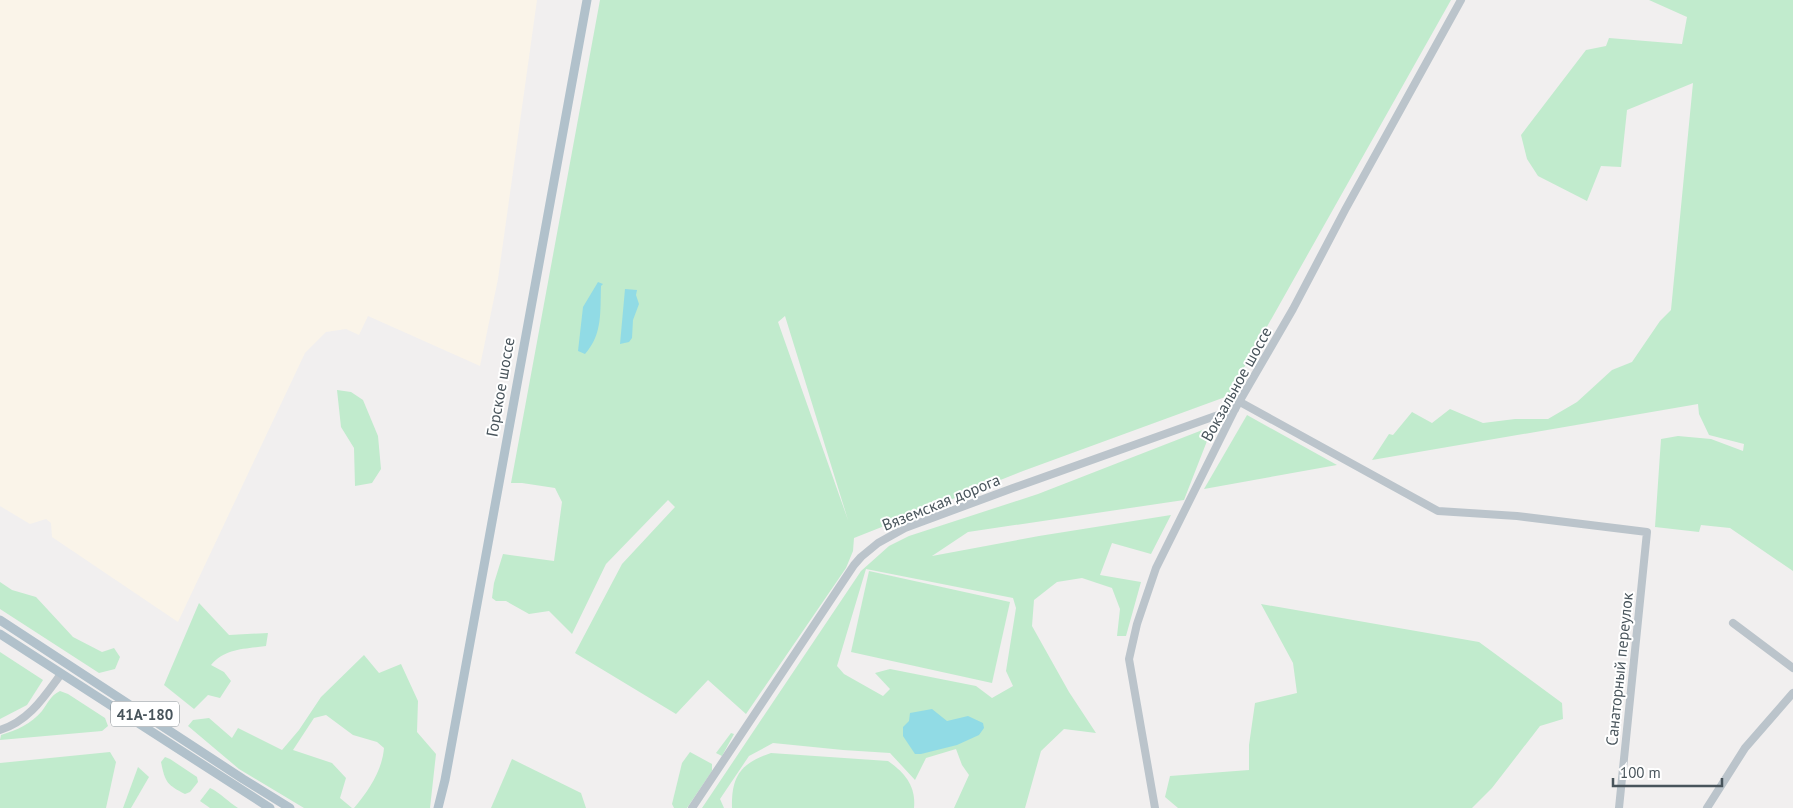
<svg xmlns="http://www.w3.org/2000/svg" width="1793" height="808" font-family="'PT Sans',sans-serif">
	<rect width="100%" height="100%" fill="#f1efef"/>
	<polygon fill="#faf4e9" points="0,0 537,0 498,279 480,366 368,316 359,335 346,329 326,332 305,353 178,622 52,537 51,523 46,519 30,524 0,506"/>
	<g fill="#c1ebcd" fill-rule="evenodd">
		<path d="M600,0H1451L1228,396L1023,471L854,538L853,551L846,568L746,714L708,680L676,714L575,653L622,564L675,507L668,500L606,564L572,634L549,611L529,614L506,601H496L492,598L494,583L503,554L554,561L562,502L555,488L522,483H511ZM785,316L848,520L778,322Z"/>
		<polygon points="1649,0 1793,0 1793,571 1730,528 1701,525 1699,532 1655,527 1661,439 1678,436 1711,439 1743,451 1744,444 1709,435 1699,414 1698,404 1372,460 1389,434 1393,435 1412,412 1432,423 1450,409 1483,423 1515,419 1548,419 1577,402 1612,370 1632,362 1660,321 1671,310 1693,83 1627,110 1621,167 1601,166 1587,201 1538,176 1527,159 1521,135 1586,50 1606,46 1609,38 1682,44 1687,17"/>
		<polygon points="337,390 351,392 363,400 378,436 381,469 372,483 355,486 354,448 341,427"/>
		<polygon points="1247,415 1337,465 1204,489"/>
		<path d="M1205,429L1207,441L1184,500L968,532L932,556L1039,536L1171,515L1151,554L1112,543L1100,575L1141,582L1126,636H1117L1120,609L1112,588L1082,578L1057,582L1034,600L1032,626L1069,692L1096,733L1064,729L1041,751L1025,808H954L969,775L962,765L956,749L926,758L915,780L890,753L843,750L773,743L749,756L720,799L724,808H702L861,571L889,546L909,536L1038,494ZM866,569L1013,598L1016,608L1006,671L1013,686L992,698L976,686L890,669L875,673L890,689L883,696L844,674L837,666Z"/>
		<polygon points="869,571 1010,602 992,683 851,652"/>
		<polygon points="0,582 12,590 36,597 73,637 102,652 114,648 120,657 115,669 99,673 0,609"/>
		<path d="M199,603L229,635L268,633L266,646C245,649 225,648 211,665L224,672L231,681L220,698L208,695L194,709L164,685Z"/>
		<polygon points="1261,604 1479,642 1562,703 1563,719 1540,726 1492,788 1472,808 1178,808 1165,797 1170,776 1249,770 1249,745 1255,703 1297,693 1293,663"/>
		<polygon points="0,652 43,680 27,705 0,719"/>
		<path d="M364,655L379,673L401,664L418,701L417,732L436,754L430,808H354C369,790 382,771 384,748L377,742L353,735L326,715L314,718L293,750L332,763L346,778L340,798L352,808H304L239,769L188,726L193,720L209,718L232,738L238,728L282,750L299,730L321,697Z"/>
		<path d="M60,691L68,694L105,718L108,726L102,731L0,740L1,735C17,730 31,724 42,711C48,703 50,696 60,691Z"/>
		<polygon points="731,733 734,734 722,756 716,753"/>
		<polygon points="110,752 116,762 106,808 0,808 0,763"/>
		<polygon points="690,752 712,764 712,771 687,808 674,808 672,804 682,763"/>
		<path d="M771,753L888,761C905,773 916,786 914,808H732C731,776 741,763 771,753Z"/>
		<path d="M165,757L170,759L197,777L198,782L190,792L185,794C167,785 165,782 161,762Z"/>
		<polygon points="512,759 581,793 586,808 491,808"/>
		<polygon points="138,767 149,777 131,808 123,808"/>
		<path d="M210,788C221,793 228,802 238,808H210L200,801Z"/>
	</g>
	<g fill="#91dbe5">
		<path d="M598,282L603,284L601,286C600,311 603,334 585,354L578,351L583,307Z"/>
		<polygon points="625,289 637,290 636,295 639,304 633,320 632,338 629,342 620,344"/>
		<polygon points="932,709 947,721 968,716 983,723 984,728 979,735 957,745 921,754 915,754 903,736 903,727 909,721 910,713"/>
	</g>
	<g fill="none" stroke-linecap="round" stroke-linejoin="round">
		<g stroke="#bbc4cb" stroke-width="8">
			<polyline points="1240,402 1438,511 1517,516 1647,532 1619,808"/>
			<polyline points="1733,623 1793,668"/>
			<path d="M0,730C29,721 44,697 61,674"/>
			<polyline points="692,808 854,565 861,557 878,543 905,528 1013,488 1235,409"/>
			<polyline points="1155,808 1129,659 1137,624 1156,568 1235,409 1293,309 1345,210 1461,0"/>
			<polyline points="1707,808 1745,748 1793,693"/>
		</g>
		<g stroke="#b1c1cb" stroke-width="9">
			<polyline points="0,620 243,779 290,808"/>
			<polyline points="0,634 270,808"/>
			<polyline points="438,808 445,780 587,0"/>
		</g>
	</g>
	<g text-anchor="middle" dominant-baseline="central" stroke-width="4" stroke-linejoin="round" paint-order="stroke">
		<rect fill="#fff" stroke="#7f878c" stroke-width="1" x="111" y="701.5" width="68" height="25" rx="4"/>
		<g font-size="15" font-weight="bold" fill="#48545b">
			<text x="145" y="714">41А-180</text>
		</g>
		<g font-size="16" fill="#48545b" stroke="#fff">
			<text transform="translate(1236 384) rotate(-61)">Вокзальное шоссе</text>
			<text transform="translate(500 387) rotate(-80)">Горское шоссе</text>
			<text transform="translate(941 502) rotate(-22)">Вяземская дорога</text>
			<text transform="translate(1619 669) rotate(-84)">Санаторный переулок</text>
		</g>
	</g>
	<path d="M1613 778v8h109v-8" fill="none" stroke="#48545b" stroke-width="2.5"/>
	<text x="1620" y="778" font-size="15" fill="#48545b" stroke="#ffffff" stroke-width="4" paint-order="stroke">100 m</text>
</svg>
